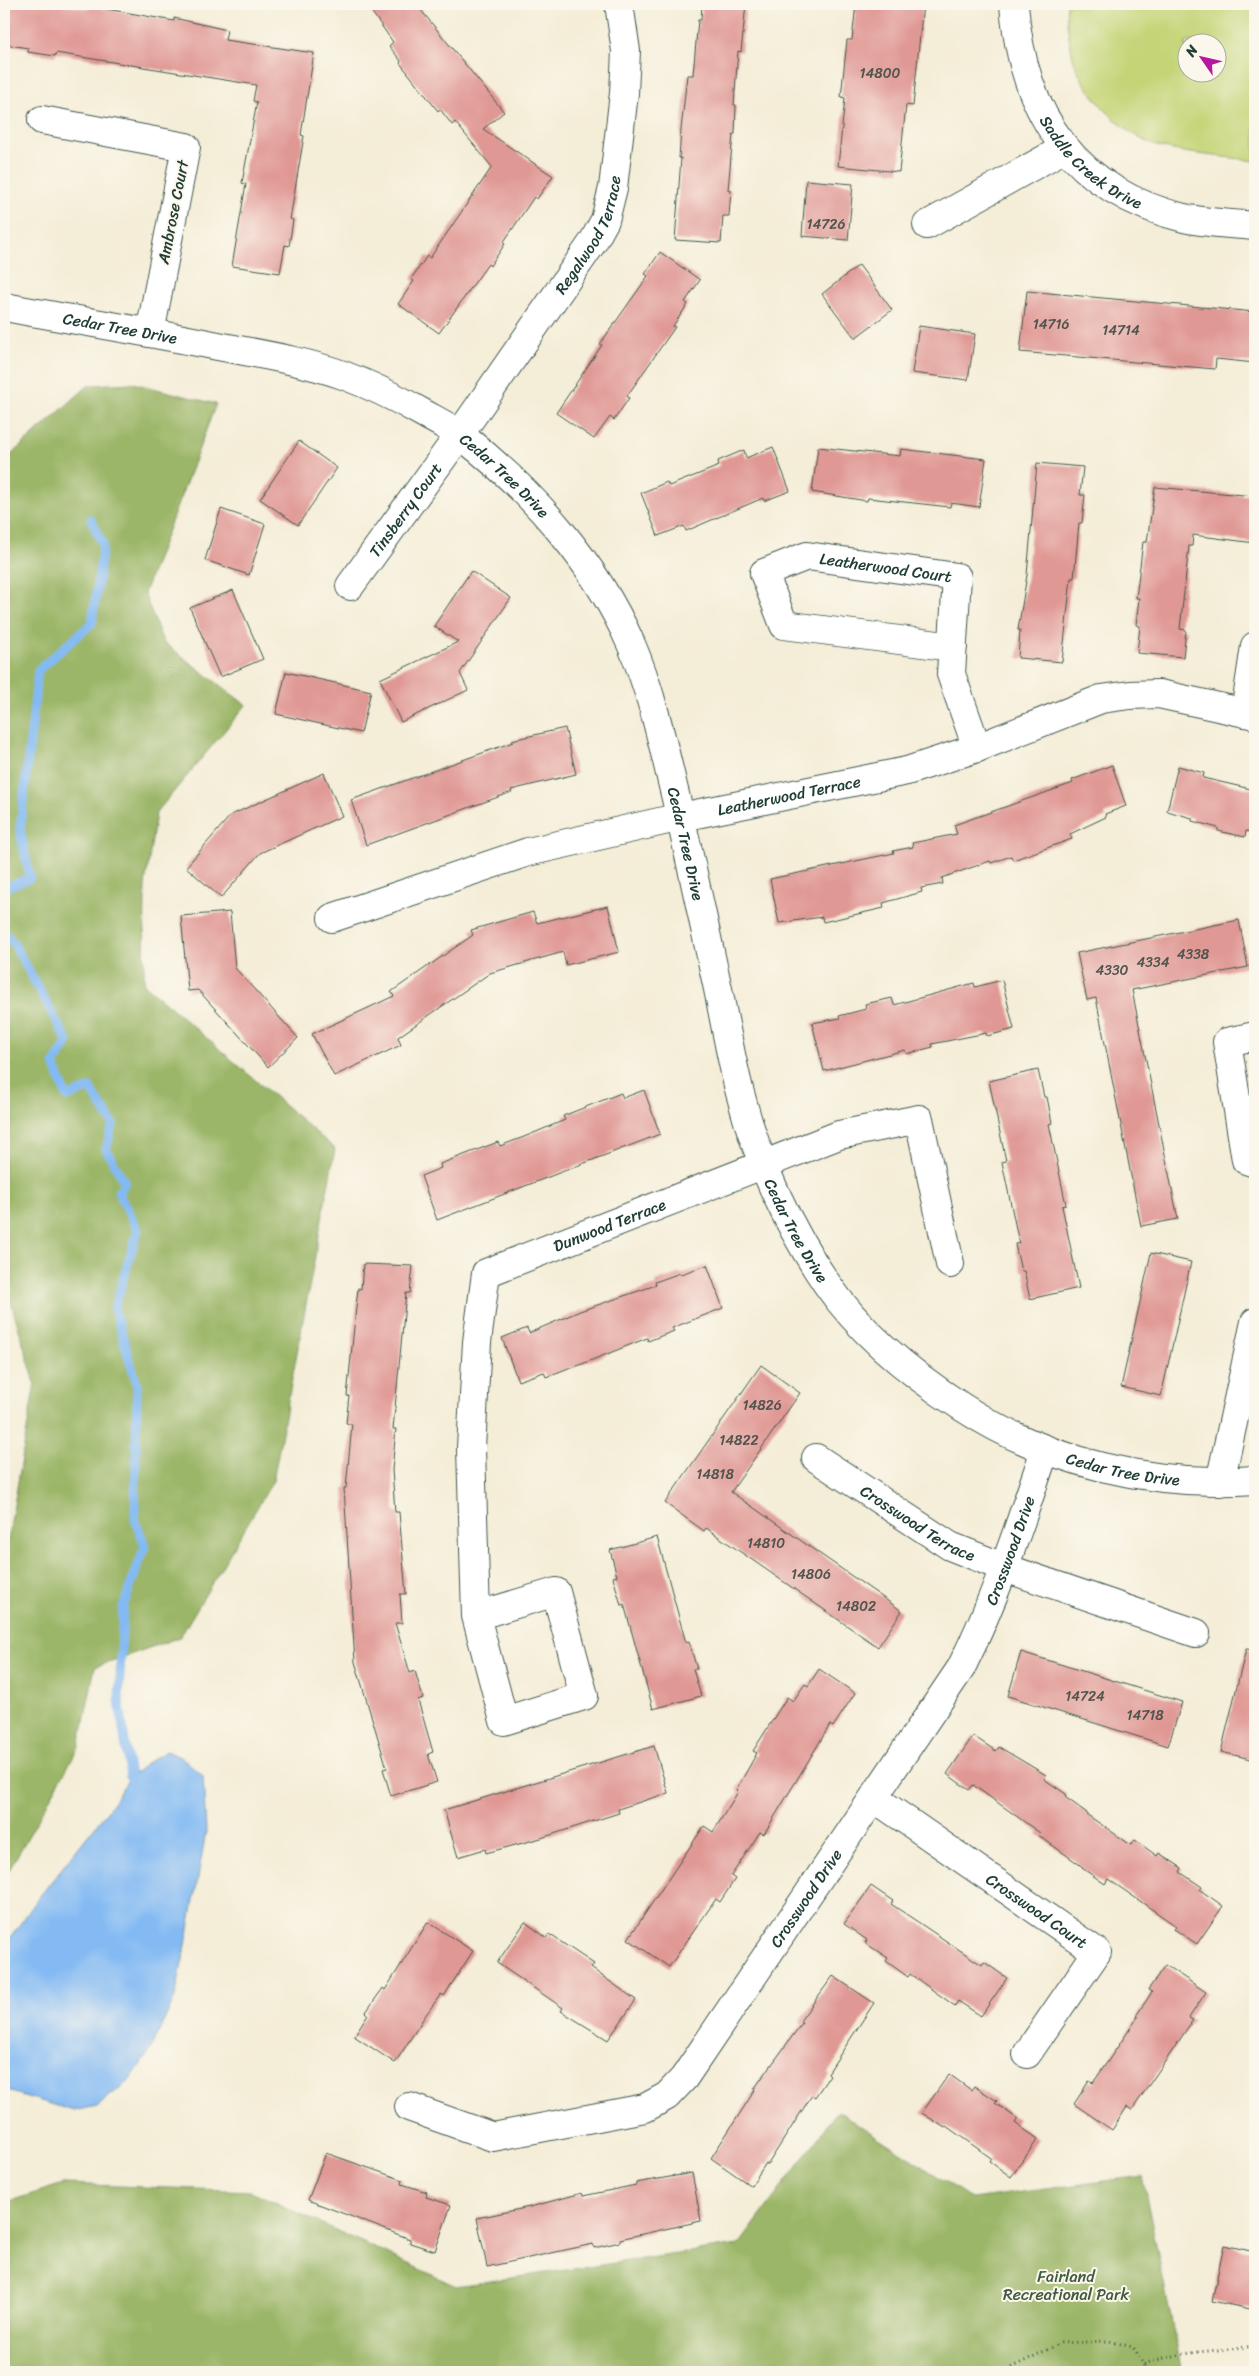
<svg xmlns="http://www.w3.org/2000/svg" width="1259" height="2376" font-family="Sriracha,sans-serif">
	<rect width="100%" height="100%" fill="#fbf7ec"/>
	<filter id="ink" filterUnits="userSpaceOnUse"><feTurbulence type="fractalNoise" baseFrequency=".02" numOctaves="2"/><feDisplacementMap in="SourceGraphic" scale="10" xChannelSelector="R" yChannelSelector="G"/><feConvolveMatrix kernelMatrix="1 2 1 2 8 2 1 2 1" color-interpolation-filters="sRGB"/></filter>
	<filter id="wash" filterUnits="userSpaceOnUse"><feTurbulence type="fractalNoise" baseFrequency=".0096" numOctaves="4" result="noise"/><feDisplacementMap in="SourceGraphic" scale="20" xChannelSelector="R" yChannelSelector="G"/><feGaussianBlur stdDeviation="1.12" result="paint"/><feColorMatrix in="noise" values="0 0 0 0 0 0 0 0 0 0 0 0 0 0 0 0 0 1.4 0 .05"/><feComposite in="paint" operator="in"/></filter>
	<g filter="url(#wash)">
		<rect width="100%" height="100%" fill="#f4edd7"/>
		<path fill="#c4d476" stroke="#728855" fill-rule="evenodd" d="M1067,4H1255V161C1224,156 1191,155 1160,147C1128,139 1083,93 1074,61C1070,47 1065,18 1067,4ZM1186,42H1216V72H1186Z"/>
		<g fill="#9bb667" stroke="#5d7a4e">
			<polygon points="133,383 216,404 144,593 163,642 246,705 156,813 145,886 144,984 335,1149 273,1481 180,1637 95,1667 79,1747 4,1879 4,1563 35,1383 4,1279 4,461 89,385"/>
			<polygon points="838,2111 972,2199 1142,2176 1182,2372 4,2372 4,2203 63,2184 251,2191 456,2286 739,2245"/>
		</g>
		<polygon fill="#83baf3" stroke="#517c94" points="167,1751 184,1759 203,1776 206,1831 187,1940 175,1997 151,2049 130,2080 97,2106 74,2111 4,2090 4,1947 39,1897 105,1814 130,1777 148,1762"/>
		<g fill="none" stroke-linecap="round" stroke-linejoin="round">
			<g stroke="#83baf3" stroke-width="9">
				<polyline points="4,888 30,878 20,830 38,670 92,623 103,545 91,519"/>
				<polyline points="4,932 14,944 68,1042 54,1064 67,1097 90,1088 113,1124 106,1149 125,1183 118,1192 138,1230 114,1309 137,1384 135,1519 145,1546 123,1607 119,1699 130,1777"/>
			</g>
		</g>
		<g id="blocks">
			<g fill="#e09894">
				<polygon points="6,4 57,4 90,9 90,6 174,21 174,18 227,30 225,40 314,53 301,135 304,136 290,219 293,220 289,246 285,245 280,273 232,266 246,184 242,183 257,102 253,101 256,85 56,53 55,56 28,52 28,48 4,44"/>
				<polygon points="366,4 416,4 504,112 483,129 553,176 537,199 534,197 503,243 505,244 490,266 488,264 439,333 398,304 414,281 411,279 427,256 430,258 492,167 455,122 452,125 440,109 438,111 400,63 401,61 389,46 393,42"/>
				<polygon points="702,4 746,4 741,52 738,51 734,105 736,105 735,134 733,134 728,190 731,190 729,216 723,216 721,243 675,240 681,158 679,158 681,130 687,75 693,75 698,20 701,20"/>
				<polygon points="856,4 923,4 913,106 906,105 899,172 838,166 845,98 841,97 847,40 852,40"/>
				<polygon points="806,180 853,184 848,240 802,236"/>
				<polygon points="660,252 700,280 685,302 688,304 673,326 675,327 627,396 629,398 614,420 610,417 594,439 556,413 602,345 600,344 648,276 645,274"/>
				<polygon points="859,265 892,310 855,338 822,294"/>
				<polygon points="1027,291 1255,312 1255,363 1216,359 1215,369 1020,352"/>
				<polygon points="919,326 975,334 968,380 912,373"/>
				<polygon points="299,441 337,468 298,525 260,499"/>
				<polygon points="773,447 790,491 764,501 763,498 686,531 684,526 658,536 641,493 667,482 669,486 719,466 718,461 744,450 746,458"/>
				<polygon points="818,447 900,456 901,449 986,459 979,507 951,503 950,507 868,498 867,501 812,492"/>
				<polygon points="1037,463 1083,467 1080,495 1085,495 1082,523 1079,523 1074,578 1071,578 1062,662 1018,658 1020,630 1018,630 1027,575"/>
				<polygon points="1155,487 1255,496 1255,543 1193,535 1192,546 1189,546 1180,629 1186,630 1183,657 1137,653 1140,626 1136,625 1139,598 1136,598 1143,542 1147,542"/>
				<polygon points="221,509 265,524 249,575 205,560"/>
				<polygon points="471,571 511,598 460,673 468,690 401,722 380,679 458,642 434,626"/>
				<polygon points="233,590 263,659 220,677 190,608"/>
				<polygon points="286,672 371,691 361,733 276,714"/>
				<polygon points="565,728 576,774 511,790 512,792 366,845 351,800 513,742 512,740"/>
				<polygon points="1112,765 1126,806 1105,814 1106,817 1070,834 1072,839 1013,860 1011,856 991,863 990,861 942,878 943,884 921,888 922,892 883,903 884,908 823,922 822,917 779,923 770,879 894,853 893,851 913,847 912,843 957,834 954,825 1073,783 1072,780"/>
				<polygon points="1178,766 1204,773 1203,778 1255,790 1255,833 1246,831 1245,837 1218,831 1218,828 1192,821 1192,818 1167,811"/>
				<polygon points="324,773 342,816 260,853 221,898 186,867 231,815"/>
				<polygon points="608,906 619,952 566,965 563,952 490,973 398,1037 401,1045 334,1076 312,1034 394,996 391,992 473,935 471,930 533,912 537,923"/>
				<polygon points="230,912 235,968 298,1038 268,1067 198,990 188,991 181,916"/>
				<polygon points="1239,920 1248,967 1132,990 1178,1219 1141,1226 1096,998 1087,1000 1077,953"/>
				<polygon points="1002,980 1014,1029 987,1036 986,1033 932,1044 933,1047 906,1054 905,1050 824,1071 812,1023 840,1018 839,1016 866,1009 865,1004 892,998 894,1005 974,983 975,987"/>
				<polygon points="1038,1070 1044,1097 1047,1097 1052,1123 1049,1124 1066,1205 1062,1206 1079,1288 1030,1299 1024,1271 1021,1271 1015,1244 1019,1243 1002,1162 1006,1161 989,1081"/>
				<polygon points="644,1090 660,1134 437,1220 421,1176 441,1168 440,1164 498,1142 500,1146 524,1137 565,1120 563,1116 621,1093 623,1098"/>
				<polygon points="1151,1253 1191,1262 1161,1396 1121,1387"/>
				<polygon points="363,1264 413,1266 410,1293 406,1293 393,1429 396,1429 392,1470 395,1512 399,1512 406,1594 400,1594 402,1623 395,1623 410,1673 415,1671 423,1698 418,1700 433,1752 428,1754 437,1782 391,1796 383,1769 387,1768 355,1662 344,1488 346,1488 352,1424 346,1423 349,1396 347,1396 358,1288 361,1289"/>
				<polygon points="707,1265 723,1308 672,1328 674,1331 648,1341 647,1338 572,1368 571,1367 546,1377 544,1372 518,1381 502,1338 527,1328 529,1333 580,1311 656,1285 655,1282 680,1273 681,1274"/>
				<polygon points="761,1365 800,1393 731,1492 902,1611 878,1647 706,1528 704,1531 665,1503"/>
				<polygon points="657,1537 686,1643 689,1642 697,1669 693,1669 701,1696 653,1709 624,1604 621,1605 613,1577 617,1576 610,1550"/>
				<polygon points="1246,1649 1255,1650 1255,1760 1221,1752"/>
				<polygon points="1021,1652 1182,1702 1168,1746 1008,1696"/>
				<polygon points="819,1669 855,1693 833,1727 830,1725 764,1834 760,1832 731,1876 735,1879 720,1902 716,1899 669,1967 628,1939 704,1826 713,1832 738,1792 736,1790 757,1753 753,1751 787,1697 793,1701 805,1684 808,1686"/>
				<polygon points="973,1736 996,1751 999,1747 1046,1775 1044,1779 1066,1794 1065,1797 1087,1813 1086,1814 1131,1845 1135,1840 1157,1856 1159,1853 1182,1868 1180,1872 1202,1887 1200,1890 1223,1906 1197,1944 1174,1929 1176,1926 1108,1879 1105,1884 1082,1868 1083,1867 1038,1835 1040,1833 973,1785 969,1790 947,1774"/>
				<polygon points="654,1746 668,1793 618,1809 619,1813 541,1838 486,1853 485,1849 458,1857 444,1810"/>
				<polygon points="871,1886 893,1901 891,1904 982,1965 984,1962 1007,1978 981,2016 958,2001 955,2006 910,1974 908,1977 886,1961 888,1958 865,1943 867,1940 844,1924"/>
				<polygon points="428,1922 473,1951 444,1996 441,1994 425,2016 395,2063 354,2036 368,2014 366,2012 383,1988 385,1990"/>
				<polygon points="525,1922 547,1938 549,1934 594,1964 591,1968 636,2000 608,2040 561,2011 563,2008 497,1963"/>
				<polygon points="1165,1965 1206,1992 1189,2018 1193,2020 1162,2066 1132,2110 1127,2107 1112,2130 1074,2104 1089,2081 1093,2083 1138,2017 1136,2016 1152,1992 1148,1990"/>
				<polygon points="833,1976 874,2003 828,2073 830,2075 815,2097 812,2095 768,2164 766,2163 751,2186 711,2158 755,2090 754,2089 802,2023 800,2021"/>
				<polygon points="949,2074 971,2090 974,2086 997,2101 995,2103 1018,2119 1015,2123 1038,2139 1011,2177 989,2161 991,2158 946,2126 945,2128 922,2113"/>
				<polygon points="326,2153 403,2180 402,2184 427,2192 426,2197 451,2205 435,2251 410,2243 410,2239 308,2200"/>
				<polygon points="692,2173 701,2221 620,2239 620,2242 594,2248 593,2244 487,2267 477,2218 530,2207 582,2193 583,2196 636,2185 636,2183"/>
				<polygon points="1224,2245 1255,2252 1255,2310 1212,2301"/>
			</g>
		</g>
	</g>
	<g filter="url(#ink)">
		<use href="#blocks" fill-opacity="0" stroke="#3f574c" stroke-width="1"/>
		<g fill="none" stroke-linecap="round" stroke-linejoin="round">
			<defs>
				<g id="minor">
					<path id="s1" d="M1014,4C1022,113 1074,191 1184,218C1207,223 1232,224 1255,226"/>
					<polyline points="42,120 186,147 150,333"/>
					<polyline points="927,225 1065,148"/>
					<path id="s2" d="M4,307C70,319 137,330 203,343C247,352 302,360 343,375C370,385 397,398 421,412C435,420 450,427 463,437C533,492 595,562 631,644C650,688 661,736 672,782C689,851 703,920 718,989C725,1023 731,1059 740,1093C757,1160 788,1227 827,1284C862,1335 911,1374 962,1407C1048,1463 1153,1487 1255,1480"/>
					<path id="s3" d="M350,586L460,434L593,242L605,220L613,188L624,93L626,51L619,4"/>
					<path id="s4" d="M953,647L784,625L764,573L807,556L957,577L951,674L977,748"/>
					<polyline points="1245,713 1255,646"/>
					<path id="s5" d="M332,918L528,852L681,817L907,771L977,748L1101,699L1130,695L1159,694L1255,715"/>
					<polyline points="1255,1036 1227,1042 1246,1160 1255,1163"/>
					<path id="s6" d="M816,1458L950,1546L1005,1568L1196,1633"/>
					<polyline points="1220,1482 1255,1322"/>
					<path id="s7" d="M476,1616L556,1592L584,1696L504,1721L476,1616L471,1448L477,1342L486,1273L839,1135L919,1119L950,1264"/>
					<path id="s8" d="M874,1798L1097,1952L1027,2054"/>
					<path id="s9" d="M409,2107L493,2137L645,2108L667,2096L684,2078L961,1668C996,1598 1020,1524 1045,1450"/>
				</g>
			</defs>
			<use href="#minor" stroke="#3f574c" stroke-width="30"/>
			<g stroke="#3f574c" stroke-width="3" stroke-dasharray="1 4" stroke-linecap="butt">
				<path d="M1144,2364C1180,2351 1217,2351 1255,2346"/>
				<polyline points="1002,2372 1061,2343 1109,2341 1133,2347 1144,2364 1143,2372"/>
			</g>
			<use href="#minor" stroke="#fff" stroke-width="28"/>
		</g>
	</g>
	<g text-anchor="middle" dominant-baseline="central" stroke-width="4" stroke-linejoin="round" paint-order="stroke">
		<g font-size="14" fill="#4f544c">
			<text x="880" y="73">14800</text>
			<text x="826" y="224">14726</text>
			<text x="1051" y="324">14716</text>
			<text x="1121" y="330">14714</text>
			<text x="1193" y="954">4338</text>
			<text x="1153" y="962">4334</text>
			<text x="1112" y="970">4330</text>
			<text x="762" y="1405">14826</text>
			<text x="739" y="1440">14822</text>
			<text x="715" y="1474">14818</text>
			<text x="766" y="1543">14810</text>
			<text x="811" y="1574">14806</text>
			<text x="856" y="1606">14802</text>
			<text x="1085" y="1696">14724</text>
			<text x="1145" y="1715">14718</text>
		</g>
		<g font-size="16" fill="#1f3d34" stroke="#fbf7ec">
			<text stroke="none"><textPath href="#s1" startOffset="184">Saddle Creek Drive</textPath></text>
			<text transform="translate(173 212) rotate(-79)">Ambrose Court</text>
			<text stroke="none"><textPath href="#s3" startOffset="426">Regalwood Terrace</textPath></text>
			<text stroke="none"><textPath href="#s2" startOffset="118">Cedar Tree Drive</textPath></text>
			<text stroke="none"><textPath href="#s2" startOffset="538">Cedar Tree Drive</textPath></text>
			<text stroke="none"><textPath href="#s3" startOffset="94">Tinsberry Court</textPath></text>
			<text stroke="none"><textPath href="#s4" startOffset="352">Leatherwood Court</textPath></text>
			<text stroke="none"><textPath href="#s5" startOffset="474">Leatherwood Terrace</textPath></text>
			<text stroke="none"><textPath href="#s2" startOffset="958">Cedar Tree Drive</textPath></text>
			<text stroke="none"><textPath href="#s7" startOffset="860">Dunwood Terrace</textPath></text>
			<text stroke="none"><textPath href="#s2" startOffset="1362">Cedar Tree Drive</textPath></text>
			<text stroke="none"><textPath href="#s2" startOffset="1782">Cedar Tree Drive</textPath></text>
			<text stroke="none"><textPath href="#s6" startOffset="121">Crosswood Terrace</textPath></text>
			<text stroke="none"><textPath href="#s9" startOffset="916">Crosswood Drive</textPath></text>
			<text stroke="none"><textPath href="#s9" startOffset="511">Crosswood Drive</textPath></text>
			<text stroke="none"><textPath href="#s8" startOffset="198">Crosswood Court</textPath></text>
		</g>
		<g font-size="16" fill="#405b41" stroke="#fbf7ec">
			<text x="1066" y="2276">Fairland<tspan x="1066" dy="18">Recreational Park</tspan></text>
		</g>
	</g>
	<rect width="1259" height="2376" fill="none" stroke="#fbf7ec" stroke-width="20"/>
	<g transform="translate(1202 58) rotate(304)"><circle r="24" fill="#fbf7ec" stroke="#a3ada2"/>
	<path d="M0-4L9 19L0 12L-9 19Z" fill="#b5179e"/>
	<text y="-8" font-size="14" font-weight="bold" text-anchor="middle" fill="#1f3d34">N</text>
	</g>
</svg>
